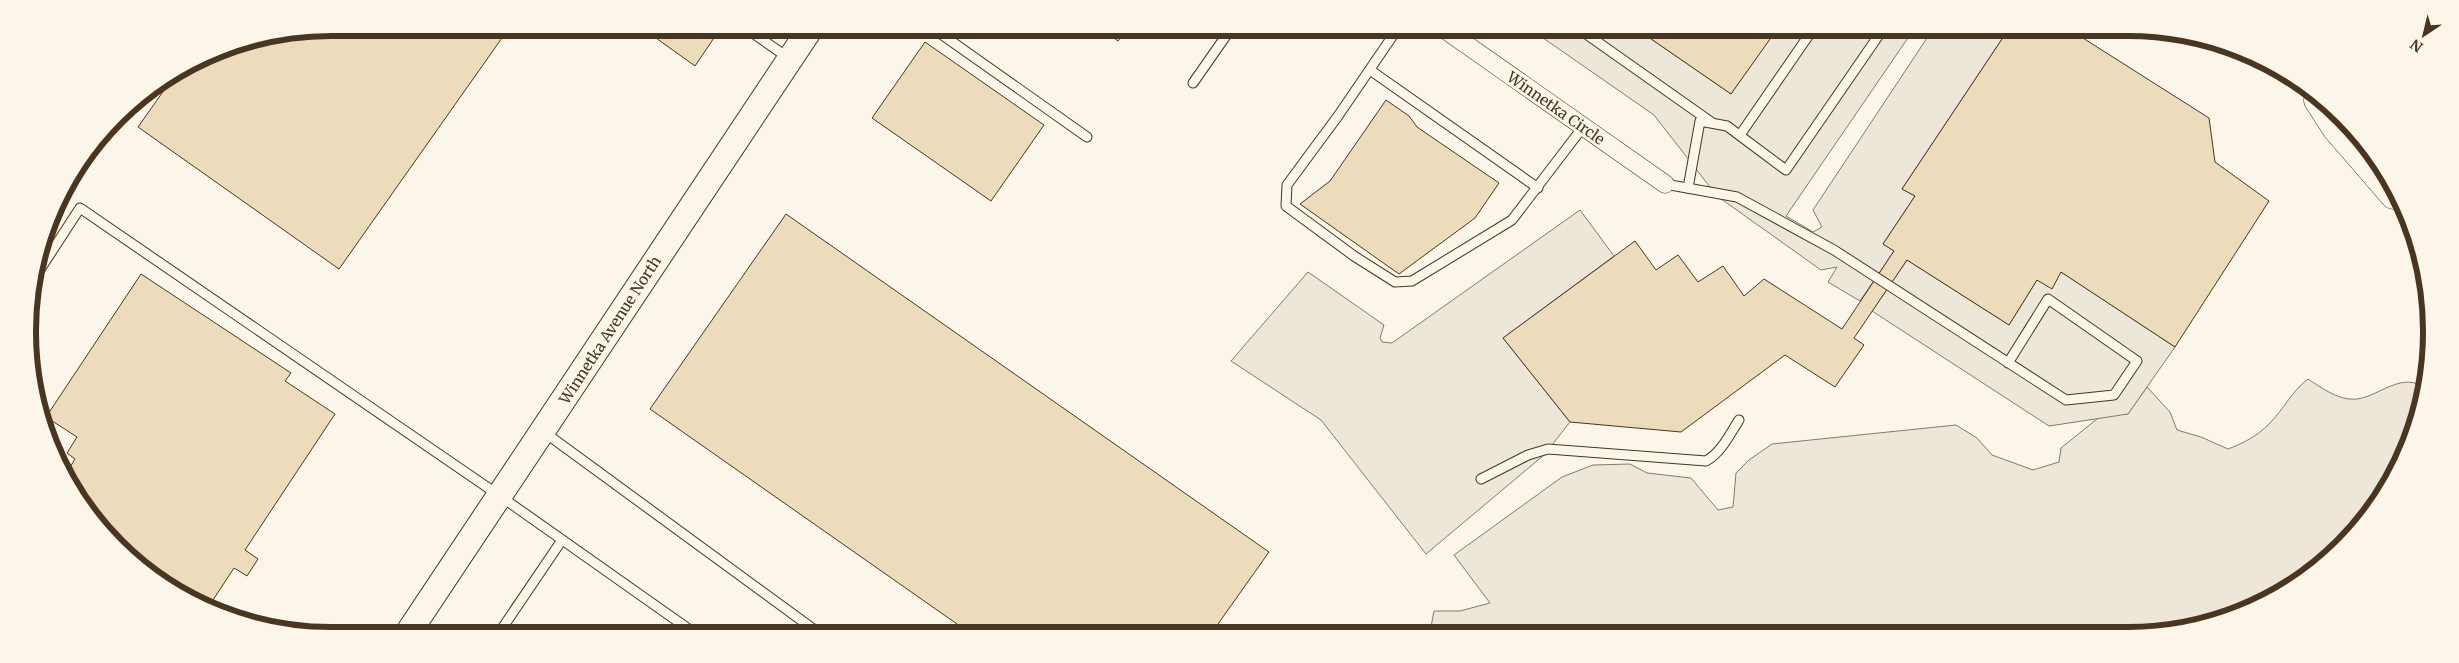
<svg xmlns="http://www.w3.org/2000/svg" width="2459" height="663" font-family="Merriweather,serif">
	<rect width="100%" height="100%" fill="#fbf6e9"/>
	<path fill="#ede6d9" stroke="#887966" d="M2308,379C2322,388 2339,401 2357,399C2380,396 2403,370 2426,389L2391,483L2342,547L2262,604L2167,633L1430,632L1434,611H1460L1490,603L1454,555L1562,477L1593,465L1630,464L1647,473L1691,478L1718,510L1733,507L1736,473L1749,460L1772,444L1956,425L1977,438L1992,455L2033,470L2059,462L2061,448L2102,415L2128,414L2147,387L2170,412L2177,430L2201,437L2228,449C2244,443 2257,436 2269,424C2284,409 2291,392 2308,379Z"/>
	<g fill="#ede7d9" stroke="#887966">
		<polygon points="1533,31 1641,32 1731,94 1774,32 1912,32 1786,216 1813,232 1822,227 1813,210 1931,32 2006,33 1902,189 1915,196 1883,244 1894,251 1860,301 1828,282 1837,267 1821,270 1717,196 1654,115"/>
		<polygon points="1580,210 1614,256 1503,338 1570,422 1544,455 1426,554 1321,420 1231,361 1308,272 1384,325 1380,338 1382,342 1392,343"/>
		<polygon points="1907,260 2009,325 2037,280 2061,272 2175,347 2128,414 2049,426 1872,311"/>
	</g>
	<g fill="#ecdcbc" stroke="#4a3520">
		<polygon points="332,28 509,28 339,269 138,127 174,76 215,51"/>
		<polygon points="642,28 720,29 695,66"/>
		<polygon points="1103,30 1126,30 1118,41"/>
		<polygon points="1641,32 1775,32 1731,94"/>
		<polygon points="2006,33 2075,33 2209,118 2215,162 2269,201 2175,347 2061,272 2052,289 2037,280 2009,325 1907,260 1854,338 1864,345 1835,387 1785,355 1681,432 1570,422 1503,338 1635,241 1656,270 1678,255 1698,282 1723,266 1744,296 1764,279 1842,329 1894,251 1883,244 1915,196 1902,189"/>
		<polygon points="925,42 1044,125 991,201 872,118"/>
		<polygon points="1386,100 1409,116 1417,127 1499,183 1475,218 1399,274 1300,204 1330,181"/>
		<polygon points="786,214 1269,552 1213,631 967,631 650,409"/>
		<polygon points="141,274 291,373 285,381 335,414 245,550 258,559 247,576 234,568 209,606 179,595 90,517 67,472 75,459 67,453 77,437 46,417"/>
	</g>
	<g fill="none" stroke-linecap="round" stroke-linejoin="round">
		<defs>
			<g id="lane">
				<polyline points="747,29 790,59"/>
				<polyline points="934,29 1087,137"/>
				<polyline points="1396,31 1338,116 1287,185 1286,206 1354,256 1395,282 1412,281 1512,220 1583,127"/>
				<polyline points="1582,31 1711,122"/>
				<polyline points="1370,70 1538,188"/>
				<polyline points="1193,83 1230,30"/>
				<polyline points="1740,135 1811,32"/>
				<polyline points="1665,184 1737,197 1834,250 2066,400 2114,395 2137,361 2048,299 2008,363"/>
				<polyline points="1688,188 1700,121 1727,126 1786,170 1881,32"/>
				<polyline points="39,271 80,208 500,496 690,630"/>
				<polyline points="544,432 816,631"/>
				<path d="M1481,479L1528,455L1548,449L1706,461C1721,453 1730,434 1739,420"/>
				<polyline points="501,630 562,540"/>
			</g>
			<polyline id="street" points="1447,31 1665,184"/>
			<polyline id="secondary" points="410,630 810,29"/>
			<polyline id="highway" points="2318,100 2336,128 2394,195"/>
		</defs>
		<use href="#lane" stroke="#4a3520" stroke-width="11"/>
		<use href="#street" stroke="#4a3520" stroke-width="19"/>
		<use href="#secondary" stroke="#4a3520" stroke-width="27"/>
		<use href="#highway" stroke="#4a3520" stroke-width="29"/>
		<use href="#lane" stroke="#fbf6e9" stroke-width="9"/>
		<use href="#street" stroke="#fbf6e9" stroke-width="18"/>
		<use href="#secondary" stroke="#fbf6e9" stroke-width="25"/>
		<use href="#highway" stroke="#fbf6e9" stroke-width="28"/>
	</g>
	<g text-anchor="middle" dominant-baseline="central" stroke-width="4" stroke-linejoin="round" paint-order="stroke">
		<g font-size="15" fill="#4a3520" stroke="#fbf6e9">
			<text transform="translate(1556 108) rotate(35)">Winnetka Circle</text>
			<text transform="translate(610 330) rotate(-57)">Winnetka Avenue North</text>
		</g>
	</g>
	<path d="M0 0H2459V663H0ZM331 36H2128A295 295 0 0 1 2423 331V332A295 295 0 0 1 2128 627H331A295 295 0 0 1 36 332V331A295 295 0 0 1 331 36Z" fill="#fbf6e9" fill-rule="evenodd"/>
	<path fill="none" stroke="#4a3520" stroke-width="6" d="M331 36H2128A295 295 0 0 1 2423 331V332A295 295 0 0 1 2128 627H331A295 295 0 0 1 36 332V331A295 295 0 0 1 331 36Z"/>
	<g transform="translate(2424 35) rotate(215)" stroke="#fbf6e9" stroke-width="4" paint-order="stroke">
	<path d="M0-4L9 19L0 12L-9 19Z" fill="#4a3520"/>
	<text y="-8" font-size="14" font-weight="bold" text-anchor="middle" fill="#4a3520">N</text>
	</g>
</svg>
